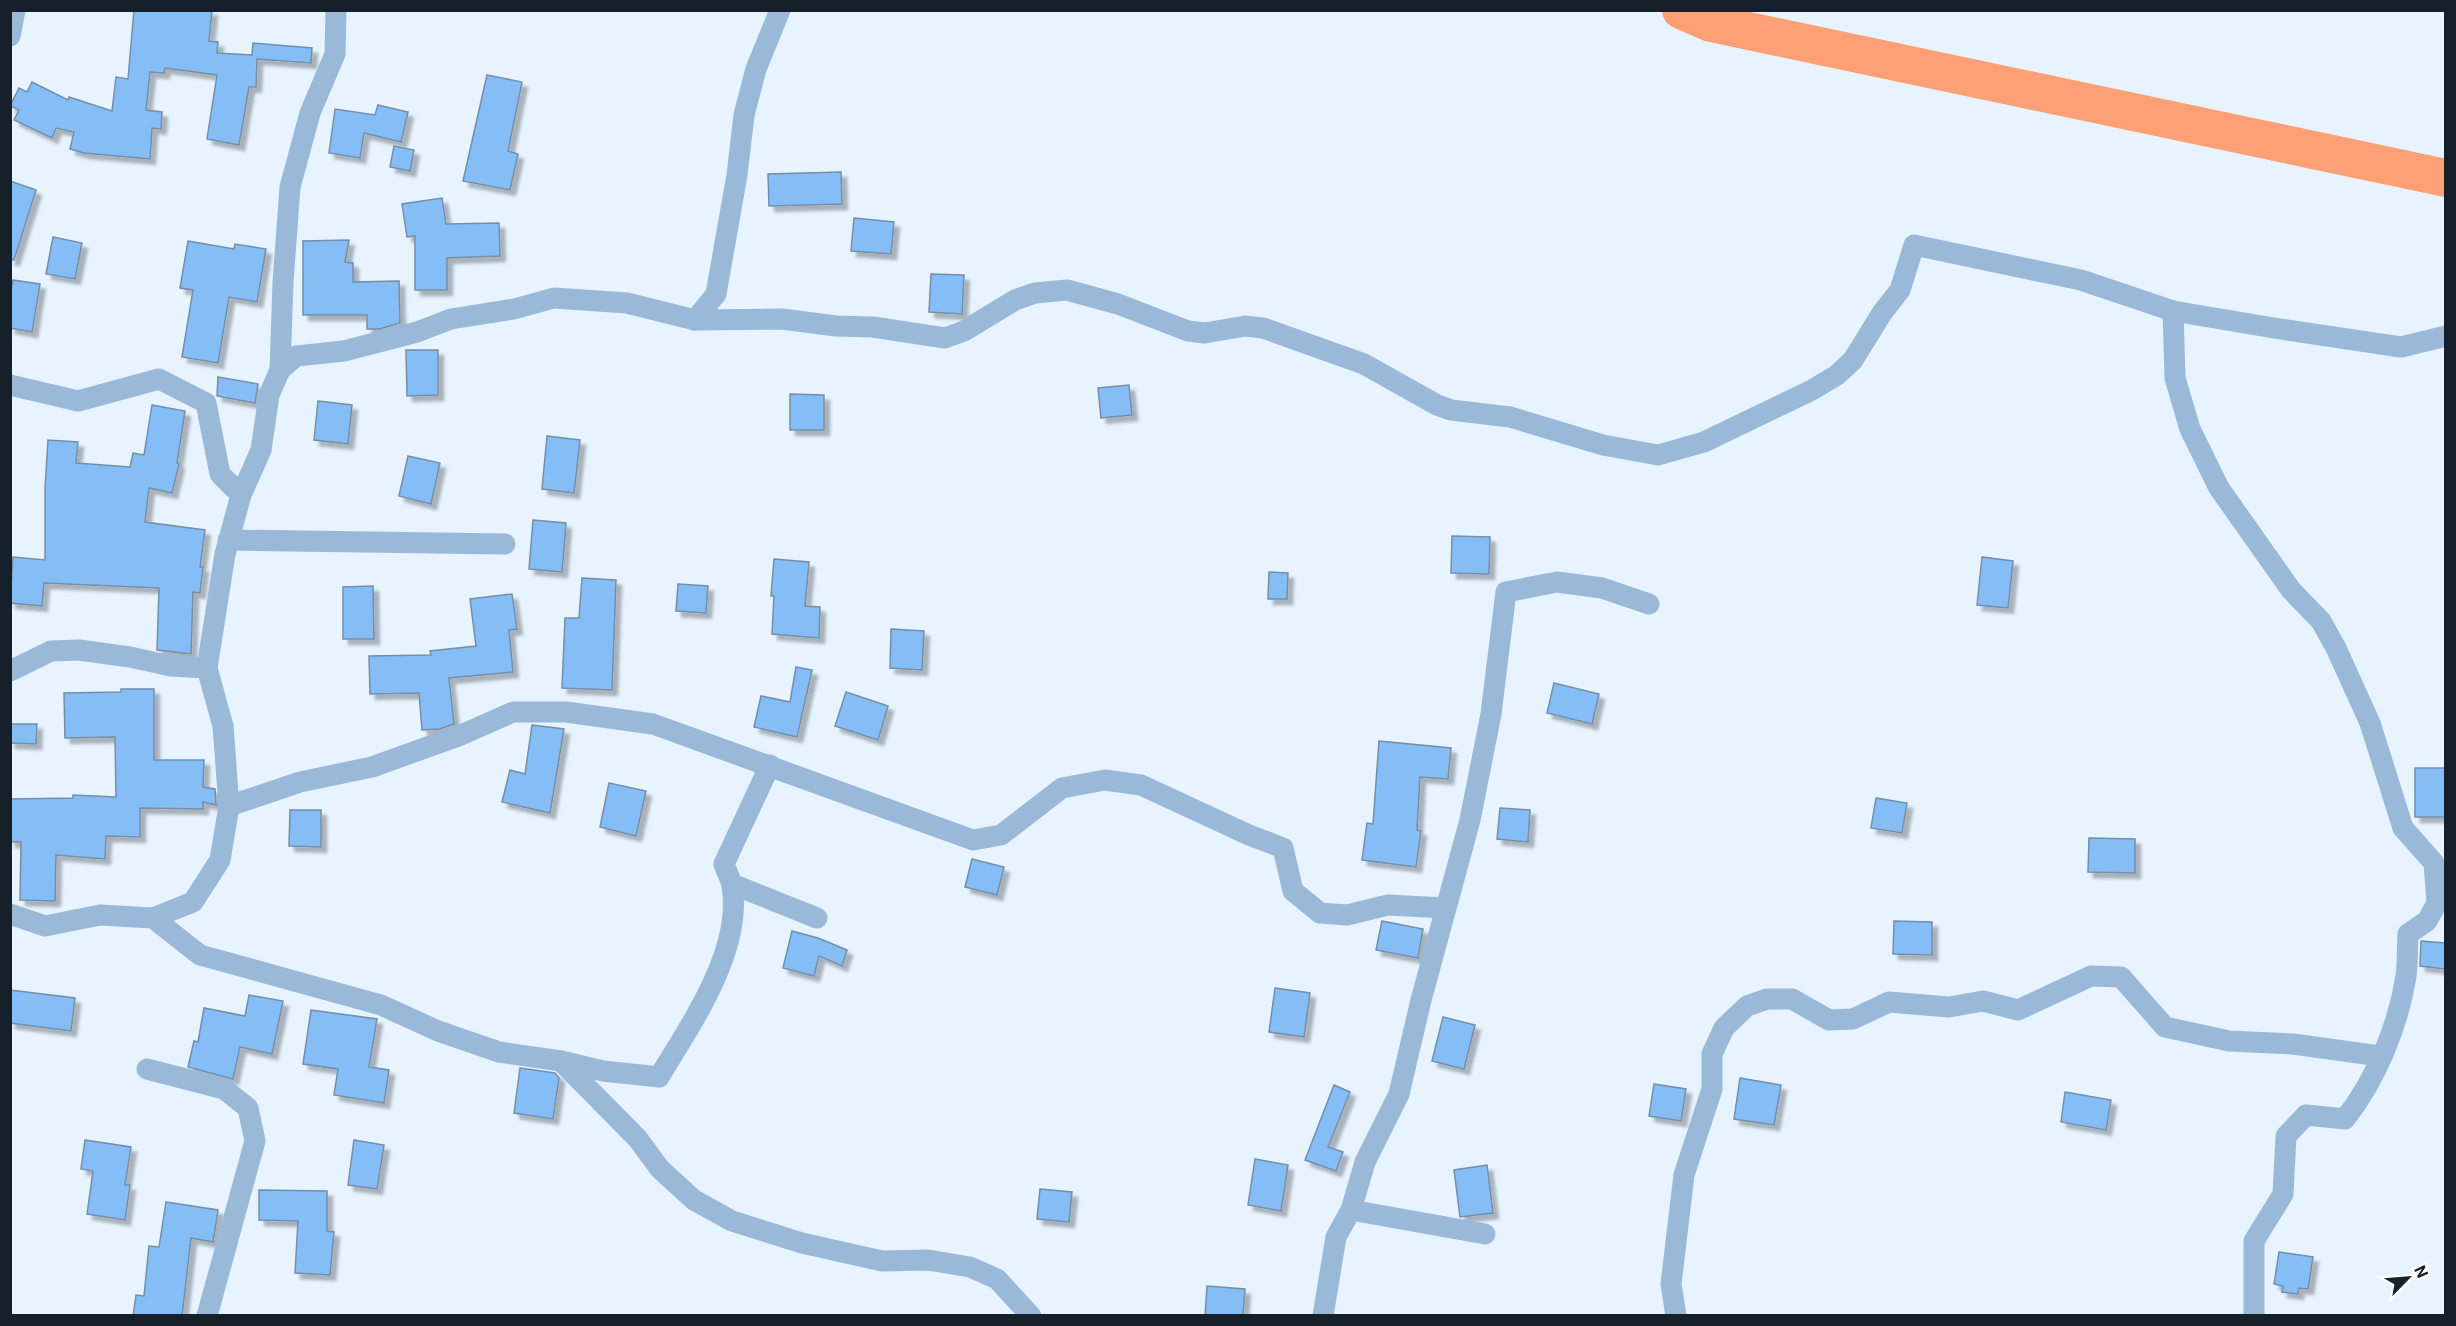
<svg xmlns="http://www.w3.org/2000/svg" width="2456" height="1326" font-family="Roboto,sans-serif">
	<defs>
		<filter id="shadow"><feDropShadow dx="5.5" dy="5.5" stdDeviation="1.5" flood-color="#0004"/></filter>
	</defs>
	<rect width="100%" height="100%" fill="#e7f3fe"/>
	<g fill="none" stroke-linecap="round" stroke-linejoin="round">
		<polyline stroke="#fe9f76" stroke-width="38" points="1681,10 1711,23 2446,178"/>
	</g>
	<g fill="#85bef6" stroke="#748ea9" stroke-width="1.5" filter="url(#shadow)">
		<polygon points="134,10 212,10 209,41 218,42 217,53 252,55 253,43 312,48 311,63 257,59 256,87 249,87 239,145 207,139 217,75 165,68 164,73 150,72 146,110 162,112 161,129 152,128 150,159 84,153 70,149 74,132 56,128 52,138 14,120 19,110 10,106 19,88 27,92 32,82 68,100 69,97 112,111 116,77 128,79"/>
		<polygon points="487,75 522,82 508,151 518,154 510,190 463,181"/>
		<polygon points="378,105 408,112 401,142 364,133 360,158 329,153 335,109 375,115"/>
		<polygon points="394,146 414,150 410,171 390,167"/>
		<polygon points="841,172 842,204 769,206 768,174"/>
		<polygon points="10,181 36,190 14,260 10,260"/>
		<polygon points="442,198 446,224 499,223 500,256 447,258 447,290 415,290 415,236 407,237 402,204"/>
		<polygon points="854,218 894,222 891,254 851,251"/>
		<polygon points="53,237 82,243 75,279 46,274"/>
		<polygon points="349,240 345,262 353,263 353,282 399,281 400,323 379,329 367,329 367,315 303,315 303,241"/>
		<polygon points="188,241 234,249 235,244 266,249 257,302 229,297 218,363 182,357 193,290 180,288"/>
		<polygon points="931,274 964,275 962,314 929,312"/>
		<polygon points="13,280 40,284 32,332 10,328 10,295"/>
		<polygon points="406,350 438,350 438,395 407,396"/>
		<polygon points="218,377 258,384 255,403 217,396"/>
		<polygon points="1129,385 1132,415 1101,418 1098,388"/>
		<polygon points="790,394 824,395 824,430 790,430"/>
		<polygon points="318,401 352,405 348,444 314,440"/>
		<polygon points="152,405 185,411 177,463 179,464 172,493 149,488 145,522 205,530 200,567 203,567 200,593 193,592 191,654 157,650 159,588 44,583 42,606 10,603 13,557 45,560 45,488 48,440 78,442 76,463 130,467 133,453 144,455"/>
		<polygon points="547,436 580,440 574,493 542,489"/>
		<polygon points="408,456 440,463 431,504 399,496"/>
		<polygon points="533,520 566,523 562,572 529,569"/>
		<polygon points="1452,536 1490,537 1489,574 1451,573"/>
		<polygon points="1982,557 2013,561 2008,608 1977,605"/>
		<polygon points="774,559 809,562 805,606 820,607 819,638 772,634 774,596 771,596"/>
		<polygon points="1269,572 1288,573 1287,599 1268,599"/>
		<polygon points="582,578 616,580 612,690 562,688 565,618 579,618"/>
		<polygon points="678,584 708,586 706,613 676,611"/>
		<polygon points="373,586 374,639 343,639 343,587"/>
		<polygon points="512,594 517,629 509,630 513,672 449,678 454,724 440,729 422,730 419,693 370,694 369,656 431,655 430,651 476,646 470,599"/>
		<polygon points="891,629 924,631 922,670 890,668"/>
		<polygon points="796,667 812,670 797,737 754,727 761,696 790,702"/>
		<polygon points="1554,683 1599,694 1592,724 1547,713"/>
		<polygon points="121,689 154,689 154,760 204,760 203,787 215,789 216,805 203,802 203,809 140,808 140,837 106,836 105,859 56,855 55,901 20,900 21,842 10,842 10,799 73,798 73,795 116,797 115,737 65,738 64,693 121,692"/>
		<polygon points="846,692 888,706 878,740 835,726"/>
		<polygon points="10,724 37,724 36,744 10,743"/>
		<polygon points="532,725 564,729 550,813 502,802 510,770 525,774"/>
		<polygon points="1379,741 1451,748 1448,779 1420,777 1417,830 1421,831 1416,867 1362,860 1367,823 1373,824"/>
		<rect x="2415" y="768" width="30" height="49"/>
		<polygon points="609,783 646,791 636,836 600,827"/>
		<polygon points="1876,798 1907,803 1902,833 1871,828"/>
		<polygon points="1500,808 1530,810 1528,842 1497,839"/>
		<polygon points="290,810 321,810 321,847 289,846"/>
		<polygon points="2089,838 2135,839 2135,873 2088,872"/>
		<polygon points="972,859 1004,867 997,895 965,887"/>
		<polygon points="1382,921 1423,929 1418,958 1376,950"/>
		<polygon points="1894,921 1932,922 1932,955 1893,954"/>
		<polygon points="792,931 818,938 847,950 842,966 819,956 814,976 783,968"/>
		<polygon points="2421,941 2445,943 2445,969 2420,966"/>
		<polygon points="1275,988 1310,993 1304,1037 1269,1032"/>
		<polygon points="10,990 75,998 71,1031 10,1023"/>
		<polygon points="249,995 283,1001 272,1054 240,1047 233,1079 188,1067 194,1041 198,1042 204,1008 245,1016"/>
		<polygon points="311,1010 377,1019 369,1067 389,1070 384,1103 334,1095 338,1069 303,1064"/>
		<polygon points="1443,1017 1475,1025 1464,1069 1432,1061"/>
		<polygon points="520,1068 555,1073 559,1078 553,1119 514,1113"/>
		<polygon points="1740,1078 1781,1085 1774,1125 1734,1119"/>
		<polygon points="1654,1084 1686,1089 1681,1121 1649,1116"/>
		<polygon points="1334,1085 1350,1092 1328,1147 1343,1152 1336,1171 1305,1160"/>
		<polygon points="2065,1092 2111,1100 2106,1130 2061,1122"/>
		<polygon points="85,1140 131,1147 125,1185 130,1185 125,1220 87,1214 93,1171 81,1169"/>
		<polygon points="354,1140 384,1145 377,1189 348,1185"/>
		<polygon points="1255,1159 1288,1165 1281,1211 1248,1205"/>
		<polygon points="1487,1165 1493,1213 1460,1217 1454,1170"/>
		<polygon points="1040,1189 1072,1192 1069,1222 1037,1219"/>
		<polygon points="259,1190 327,1191 327,1231 334,1232 330,1275 295,1273 298,1221 259,1220"/>
		<polygon points="166,1202 218,1210 213,1242 191,1238 182,1316 133,1316 136,1295 144,1296 149,1246 159,1247"/>
		<polygon points="2279,1252 2313,1257 2308,1289 2299,1288 2298,1294 2282,1292 2283,1286 2274,1284"/>
		<polygon points="1207,1286 1245,1289 1243,1316 1205,1316"/>
	</g>
	<g fill="none" stroke-linecap="round" stroke-linejoin="round">
		<g stroke="#9ab9d9" stroke-width="21">
			<polyline points="10,36 15,10"/>
			<path d="M2173,311L2175,378L2190,429L2219,488L2291,590L2321,621L2336,648L2370,723L2403,828L2434,863L2437,903L2427,921L2408,934C2407,948 2408,962 2406,976C2398,1027 2376,1079 2345,1119L2306,1115L2286,1136L2283,1194L2254,1241V1316"/>
			<polyline points="695,320 716,294 737,175 744,115 756,69 780,10"/>
			<polyline points="280,370 283,282 290,187 310,113 335,54 336,10"/>
			<polyline points="10,385 78,401 159,379 206,403 220,474 241,495"/>
			<polyline points="228,540 505,544"/>
			<polyline points="10,671 51,651 79,650 130,657 171,666 207,668 225,554 241,495 261,450 269,395 280,370 296,356 344,351 417,332 451,319 514,309 554,298 627,303 695,320 782,319 836,326 873,327 945,338 964,331 1015,300 1035,293 1067,290 1118,304 1188,331 1205,333 1245,326 1263,328 1364,364 1437,405 1451,410 1510,417 1603,445 1658,455 1704,442 1812,390 1837,375 1853,360 1882,313 1900,290 1914,245 2081,280 2173,311 2274,328 2401,347 2446,336"/>
			<polyline points="229,806 300,782 372,767 461,735 513,712 566,712 653,724 973,840 1001,835 1062,788 1105,780 1141,785 1249,835 1283,848 1293,891 1320,913 1347,915 1388,905 1445,908"/>
			<polyline points="732,884 817,918"/>
			<polyline points="10,914 45,926 100,915 153,918 200,955 381,1005 438,1031 499,1052 561,1061 638,1139 660,1169 694,1200 732,1221 802,1243 882,1261 928,1260 970,1267 997,1279 1031,1316"/>
			<polyline points="153,918 193,902 220,860 229,806 223,726 207,668"/>
			<path d="M561,1061L603,1071L659,1077C691,1024 743,950 732,886C731,878 726,871 724,864L770,765"/>
			<polyline points="147,1069 224,1089 248,1108 255,1141 207,1316"/>
			<polyline points="1351,1210 1485,1234"/>
			<polyline points="1323,1316 1336,1237 1351,1210 1365,1162 1399,1094 1421,1000 1470,820 1491,714 1506,592 1557,582 1602,588 1649,604"/>
			<polyline points="1676,1316 1671,1284 1684,1175 1712,1089 1712,1054 1724,1028 1747,1006 1767,999 1792,999 1829,1020 1853,1019 1889,1002 1949,1007 1983,1001 2018,1010 2091,976 2121,977 2165,1027 2229,1041 2293,1044 2380,1056"/>
		</g>
	</g>
	<rect width="2456" height="1326" fill="none" stroke="#15202a" stroke-width="24"/>
	<g transform="translate(2408 1278) rotate(65)" stroke="#fefefe" stroke-width="4.5" paint-order="stroke">
	<path d="M0-4.5L10 22L0 15L-10 22Z" fill="#15202a"/>
	<text y="-9" font-size="16" font-weight="bold" text-anchor="middle" fill="#15202a">N</text>
	</g>
</svg>
